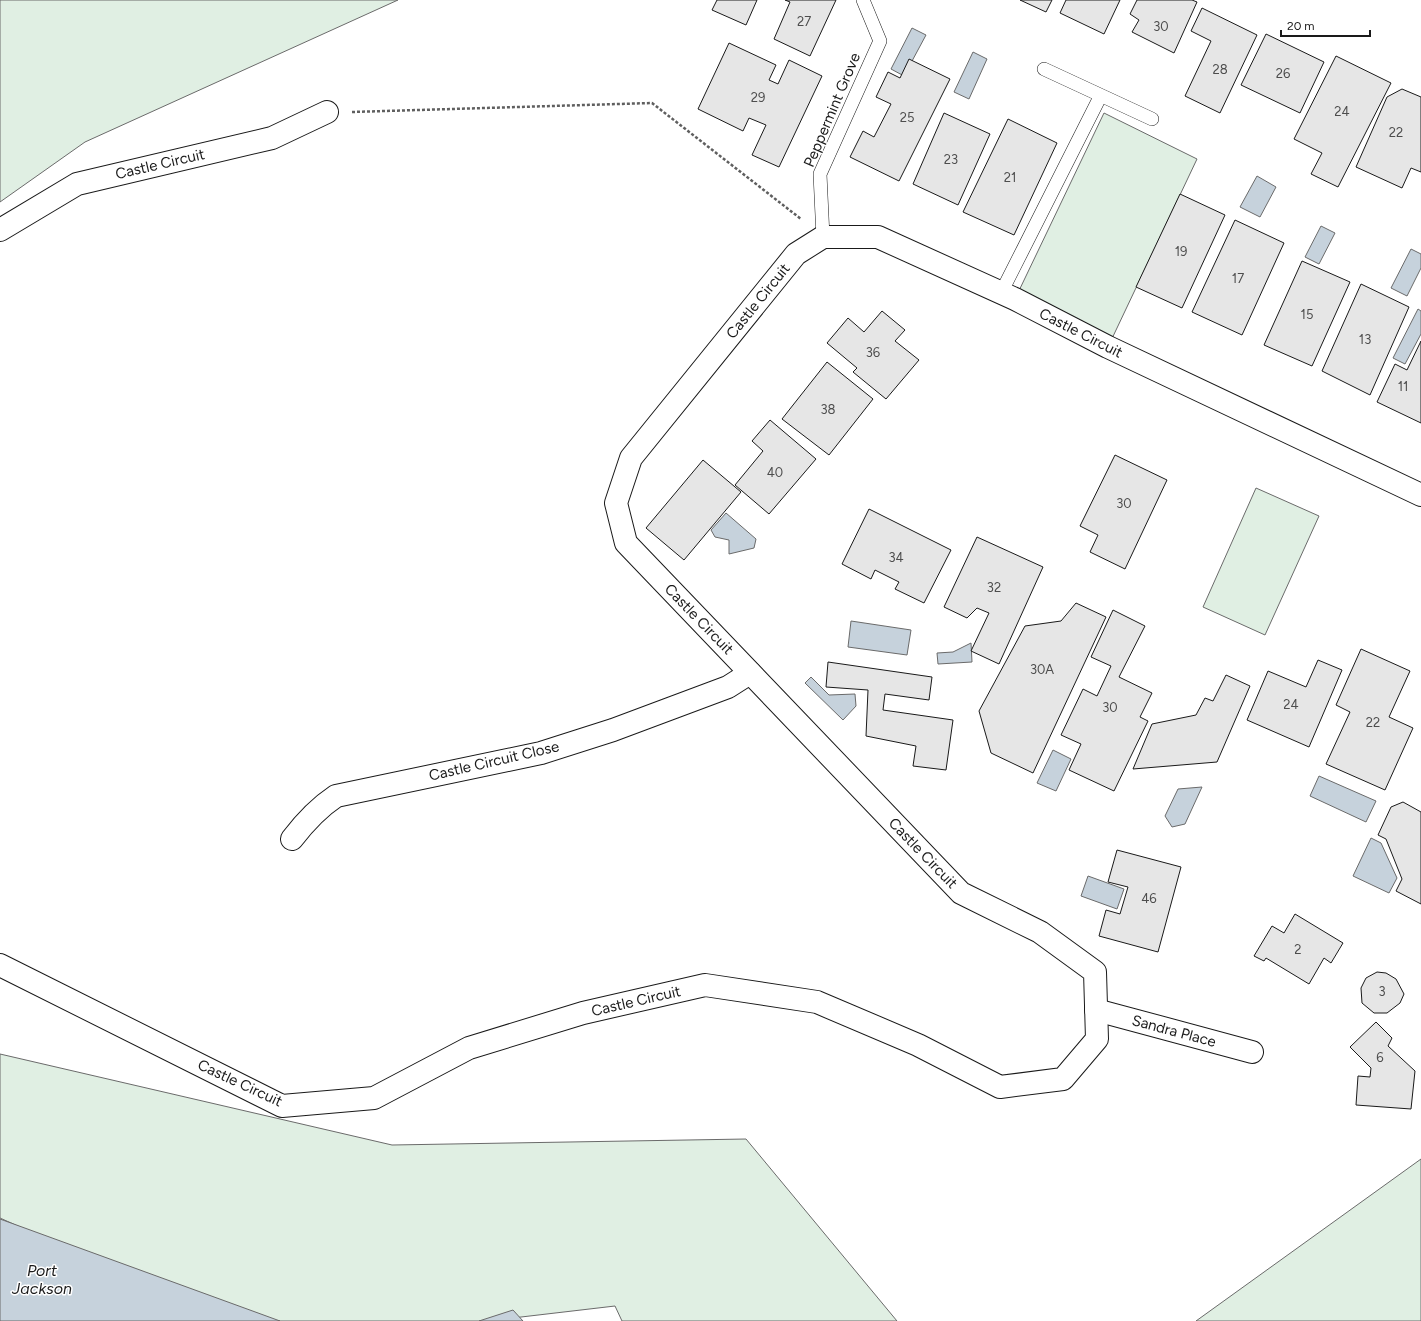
<svg xmlns="http://www.w3.org/2000/svg" width="1421" height="1321" font-family="Figtree,sans-serif">
	<rect width="100%" height="100%" fill="#fff"/>
	<g fill="#e0efe3" stroke="#6a6a6a">
		<polygon points="0,0 398,0 85,142 0,202"/>
		<polygon points="1104,113 1197,159 1108,347 1015,299"/>
		<polygon points="1256,488 1319,516 1265,635 1203,607"/>
		<polygon points="0,1054 392,1145 746,1139 897,1321 622,1321 615,1306 487,1321 228,1321 0,1218"/>
		<polygon points="1421,1159 1421,1321 1196,1321"/>
	</g>
	<g fill="#c6d2dc" stroke="#6a6a6a">
		<polygon points="912,28 926,35 904,76 891,69"/>
		<polygon points="973,52 987,59 969,99 954,92"/>
		<polygon points="1257,176 1276,187 1260,217 1240,207"/>
		<polygon points="1321,226 1335,233 1319,264 1305,257"/>
		<polygon points="1411,249 1421,254 1421,268 1407,296 1391,288"/>
		<polygon points="1418,309 1421,311 1421,334 1405,364 1393,358"/>
		<polygon points="726,513 756,539 754,548 729,554 729,540 715,537 711,530"/>
		<polygon points="851,621 911,630 907,655 848,647"/>
		<polygon points="971,643 972,662 938,664 937,653 953,652"/>
		<polygon points="811,677 829,695 855,694 856,706 843,720 805,683"/>
		<polygon points="1053,750 1071,759 1056,791 1037,783"/>
		<polygon points="1319,776 1376,801 1366,822 1310,796"/>
		<polygon points="1202,787 1185,824 1172,827 1165,816 1178,789"/>
		<polygon points="1371,838 1381,843 1397,878 1389,893 1353,876"/>
		<polygon points="1088,876 1124,889 1117,909 1081,896"/>
		<polygon points="0,1219 280,1321 0,1321"/>
		<polygon points="513,1310 523,1321 479,1321"/>
	</g>
	<g fill="#e6e6e6" stroke="#1a1a1a">
		<polygon points="717,0 757,0 746,25 712,10"/>
		<polygon points="785,0 836,0 810,56 774,39 790,2"/>
		<polygon points="1020,0 1052,0 1046,12"/>
		<polygon points="1066,0 1120,0 1104,34 1060,13"/>
		<polygon points="1137,0 1192,0 1197,2 1174,53 1132,32 1139,20 1130,14"/>
		<polygon points="1202,8 1257,35 1220,113 1185,96 1211,41 1191,31"/>
		<polygon points="1266,34 1324,62 1300,113 1241,85"/>
		<polygon points="729,43 776,65 769,80 778,84 789,60 822,76 779,167 752,155 766,125 749,118 743,131 698,109"/>
		<polygon points="1336,56 1391,83 1338,187 1311,174 1322,153 1294,139"/>
		<polygon points="909,59 950,79 899,181 850,157 863,131 874,137 891,104 876,97 888,72 900,78"/>
		<polygon points="1402,89 1421,97 1421,172 1411,168 1402,188 1356,167 1387,97"/>
		<polygon points="944,113 990,134 958,205 913,184"/>
		<polygon points="1008,119 1057,143 1014,235 963,212"/>
		<polygon points="1180,194 1225,215 1182,308 1136,287"/>
		<polygon points="1235,220 1284,243 1242,335 1192,312"/>
		<polygon points="1302,261 1350,282 1312,366 1264,345"/>
		<polygon points="1361,284 1409,307 1370,395 1322,371"/>
		<polygon points="882,311 905,330 895,341 919,360 886,399 853,372 857,368 827,343 848,318 864,332"/>
		<polygon points="1421,341 1421,423 1377,402 1395,364 1407,370"/>
		<polygon points="827,362 873,399 829,455 782,419"/>
		<polygon points="770,420 816,459 769,514 735,485 763,451 752,441"/>
		<polygon points="1115,455 1167,480 1125,569 1090,552 1098,535 1080,526"/>
		<polygon points="703,460 741,492 684,560 646,528"/>
		<polygon points="869,509 951,550 924,603 895,589 899,582 875,570 871,579 842,564"/>
		<polygon points="977,537 1043,567 999,664 971,651 989,613 977,608 967,618 944,607"/>
		<polygon points="1076,603 1106,617 1033,773 991,753 979,711 1025,626 1061,621"/>
		<polygon points="1113,610 1145,626 1119,677 1152,693 1140,717 1148,721 1114,791 1069,770 1081,744 1061,735 1083,689 1097,696 1111,666 1091,657"/>
		<polygon points="1361,649 1410,671 1389,717 1413,728 1385,790 1326,764 1350,712 1336,705"/>
		<polygon points="1318,660 1342,670 1309,747 1247,720 1268,671 1306,687"/>
		<polygon points="828,662 932,677 929,700 885,694 883,710 953,720 946,770 913,766 916,746 866,736 868,690 826,687"/>
		<polygon points="1226,675 1250,686 1217,762 1133,769 1152,724 1196,715 1205,698 1213,701"/>
		<polygon points="1403,802 1421,812 1421,904 1396,891 1402,879 1386,839 1378,835 1391,807"/>
		<polygon points="1117,850 1181,867 1158,952 1099,936 1106,910 1120,914 1128,887 1108,882"/>
		<polygon points="1295,914 1343,943 1331,963 1324,958 1309,984 1266,958 1264,961 1254,956 1272,926 1284,933"/>
		<polygon points="1377,972 1386,973 1396,979 1404,994 1400,1003 1387,1013 1374,1013 1362,1003 1361,988 1366,978"/>
		<polygon points="1376,1022 1392,1038 1388,1046 1415,1071 1411,1109 1356,1105 1358,1076 1370,1077 1371,1068 1350,1047"/>
	</g>
	<g fill="none" stroke-linecap="round" stroke-linejoin="round">
		<defs>
			<g id="lane">
				<polyline points="1044,69 1152,119"/>
				<polyline points="823,237 820,174 880,41 863,0"/>
				<polyline points="1001,293 1100,97"/>
			</g>
			<g id="street">
				<polyline points="0,230 77,184 272,138 327,112"/>
				<path d="M292,839C305,822 318,808 336,796L541,753L613,730L728,687L750,673"/>
				<polyline points="0,965 282,1106 374,1098 469,1048 583,1013 705,985 817,1002 918,1045 1000,1087 1063,1079 1097,1039 1095,972 1040,932 961,893 626,543 616,503 631,458 796,254 823,237 878,237 1015,299 1108,347 1421,495"/>
				<polyline points="1096,1010 1252,1052"/>
			</g>
		</defs>
		<use href="#lane" stroke="#1a1a1a" stroke-width="14"/>
		<use href="#street" stroke="#1a1a1a" stroke-width="24"/>
		<polyline stroke="#5f5f5f" stroke-width="2.5" stroke-dasharray="3 2" stroke-linecap="butt" points="352,112 652,103 801,219"/>
		<use href="#lane" stroke="#fff" stroke-width="13"/>
		<use href="#street" stroke="#fff" stroke-width="22"/>
	</g>
	<g text-anchor="middle" dominant-baseline="central" stroke-width="3" stroke-linejoin="round" paint-order="stroke">
		<g font-size="13" fill="#4d4d4d">
			<text x="804" y="21">27</text>
			<text x="1161" y="26">30</text>
			<text x="1220" y="69">28</text>
			<text x="1283" y="73">26</text>
			<text x="758" y="97">29</text>
			<text x="1342" y="111">24</text>
			<text x="907" y="117">25</text>
			<text x="1396" y="132">22</text>
			<text x="951" y="159">23</text>
			<text x="1010" y="177">21</text>
			<text x="1181" y="251">19</text>
			<text x="1238" y="278">17</text>
			<text x="1307" y="314">15</text>
			<text x="1365" y="339">13</text>
			<text x="873" y="352">36</text>
			<text x="1403" y="386">11</text>
			<text x="828" y="409">38</text>
			<text x="775" y="472">40</text>
			<text x="1124" y="503">30</text>
			<text x="896" y="557">34</text>
			<text x="994" y="587">32</text>
			<text x="1042" y="669">30A</text>
			<text x="1291" y="704">24</text>
			<text x="1110" y="707">30</text>
			<text x="1373" y="722">22</text>
			<text x="1149" y="898">46</text>
			<text x="1298" y="949">2</text>
			<text x="1382" y="991">3</text>
			<text x="1380" y="1057">6</text>
		</g>
		<g font-size="15" fill="#1a1a1a" stroke="#fff">
			<text transform="translate(832 110) rotate(-67)">Peppermint Grove</text>
			<text transform="translate(160 164) rotate(-13)">Castle Circuit</text>
			<text transform="translate(758 301) rotate(-51)">Castle Circuit</text>
			<text transform="translate(1081 333) rotate(27)">Castle Circuit</text>
			<text transform="translate(699 619) rotate(46)">Castle Circuit</text>
			<text transform="translate(494 761) rotate(-13)">Castle Circuit Close</text>
			<text transform="translate(923 853) rotate(46)">Castle Circuit</text>
			<text transform="translate(636 1001) rotate(-13)">Castle Circuit</text>
			<text transform="translate(1174 1031) rotate(15)">Sandra Place</text>
			<text transform="translate(240 1083) rotate(25)">Castle Circuit</text>
		</g>
		<g font-size="16" font-style="italic" fill="#1a1a1a" stroke="#fff">
			<text x="42" y="1270">Port<tspan x="42" dy="18">Jackson</tspan></text>
		</g>
	</g>
	<path d="M1281 30v6h89v-6" fill="none" stroke="#1a1a1a" stroke-width="2"/>
	<text x="1287" y="30" font-size="12" fill="#1a1a1a" stroke="#ffffff" stroke-width="3" paint-order="stroke">20 m</text>
</svg>
